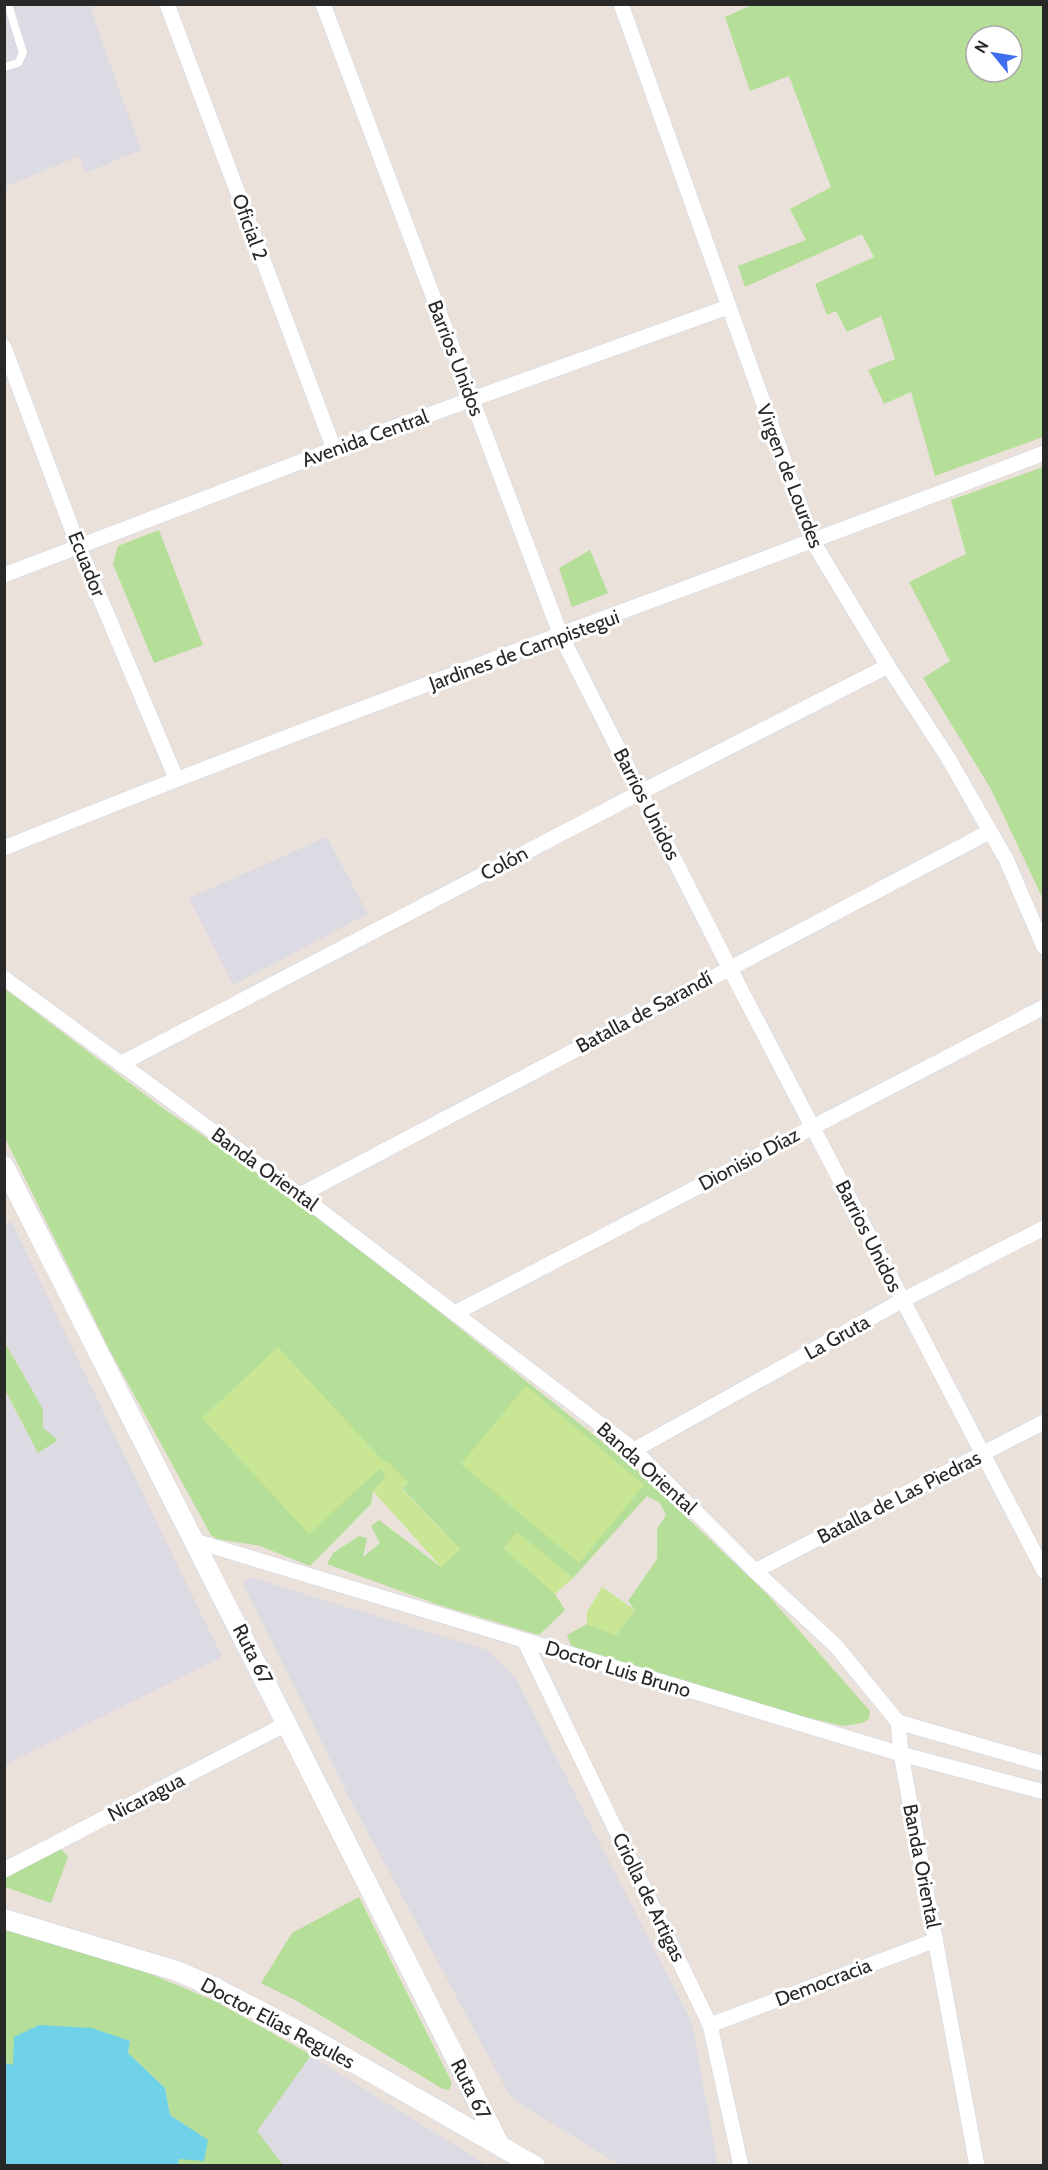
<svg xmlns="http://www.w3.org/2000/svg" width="1048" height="2170" font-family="Cabin,sans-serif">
	<rect width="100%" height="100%" fill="#eae2da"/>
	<g fill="#dcdae2">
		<polygon points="5,5 89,5 141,150 86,173 79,156 5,187"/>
		<polygon points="327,837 368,914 233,985 189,898"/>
		<polygon points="11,1221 222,1657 5,1765 4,1390 38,1453 58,1440 43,1428 43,1409 5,1341 5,1225"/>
		<polygon points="249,1577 487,1650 515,1677 692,2023 718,2165 620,2165 511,2098 352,1803 243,1584"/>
		<polygon points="311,2055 319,2061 487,2165 283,2165 256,2131"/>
	</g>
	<g fill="#b5de98" fill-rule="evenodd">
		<path d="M754,4L1043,5V437L935,476L911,392L884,404L868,370L895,359L881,316L847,332L836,311L827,315L815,284L874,257L862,234L745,287L738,266L806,240L790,209L831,187L789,76L750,91L725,17ZM976,36H1012V72H976Z"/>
		<polygon points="1043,467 1044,467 1043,899 991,789 923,678 950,661 909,582 966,554 951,500"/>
		<polygon points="159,530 203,645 154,663 113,564 118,546"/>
		<polygon points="590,550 608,593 572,607 559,568"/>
		<polygon points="5,989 164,1109 304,1204 634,1467 767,1594 870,1711 869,1719 862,1723 843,1726 760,1706 571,1646 567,1635 587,1624 616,1635 635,1610 628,1601 657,1559 657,1529 666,1515 660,1503 647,1496 573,1578 517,1533 504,1548 555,1594 565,1610 539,1635 439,1605 327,1564 333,1553 359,1536 367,1538 363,1557 380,1543 371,1526 379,1520 441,1567 460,1549 402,1488 408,1483 386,1477 373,1491 371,1504 310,1566 260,1546 217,1539 211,1535 110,1351 5,1138"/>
		<polygon points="4,1341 43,1409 43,1428 58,1440 38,1453 5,1390"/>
		<polygon points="61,1849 68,1857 51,1903 5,1887 5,1876"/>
		<polygon points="359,1897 452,2083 449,2090 443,2089 295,2000 261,1983 292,1933"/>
		<polygon points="4,1929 151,1974 217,2002 311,2055 257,2131 283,2165 178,2165 179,2159 207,2140 170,2115 165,2088 128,2053 130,2040 13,2066 5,2063"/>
	</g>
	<g fill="#c9e694">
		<polygon points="278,1347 385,1463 387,1461 408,1482 402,1489 460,1549 441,1567 373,1491 386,1477 380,1468 309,1534 202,1418"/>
		<polygon points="526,1386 644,1485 579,1563 461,1464"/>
		<polygon points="517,1532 573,1578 555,1594 504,1549"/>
		<polygon points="602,1587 635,1610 616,1635 587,1624 587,1612"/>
	</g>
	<polygon fill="#70d2e8" points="39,2025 92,2028 130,2041 128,2053 165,2088 170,2115 208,2140 204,2161 179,2159 178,2166 5,2165 5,2063 13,2065 14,2037"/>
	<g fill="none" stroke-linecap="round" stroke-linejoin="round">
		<defs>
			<polyline id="service" points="4,67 18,63 23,53 8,4"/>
			<g id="minor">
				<polyline points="167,4 334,449"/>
				<polyline points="323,4 561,636 729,967 1044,1571"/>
				<polyline points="621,4 813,542 888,666 947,756 1006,859 1044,947"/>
				<polyline points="4,347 79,548 176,778"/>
				<polyline points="4,575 334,449 728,307"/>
				<path d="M4,848C348,709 698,586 1044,453"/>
				<polyline points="4,978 300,1195 634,1450 755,1571 836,1646 898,1722 901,1754 977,2166"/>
				<polyline points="122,1063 641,792 888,666"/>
				<polyline points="300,1195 989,832"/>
				<polyline points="455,1313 1044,1007"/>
				<polyline points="634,1450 903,1300 1044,1228"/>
				<polyline points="195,1541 901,1754 1044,1792"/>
				<polyline points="755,1571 1044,1422"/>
				<polyline points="524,1640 710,2025 741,2166"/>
				<polyline points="898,1722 1044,1764"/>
				<polyline points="4,1870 288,1723"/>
				<polyline points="710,2025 936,1940"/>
			</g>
			<g id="tertiary">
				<polyline points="4,1166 499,2144"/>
				<polyline points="4,1919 177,1971 216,1988 304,2034 535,2166"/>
			</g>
		</defs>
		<use href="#service" stroke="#cfd4e0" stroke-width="9"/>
		<use href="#minor" stroke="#cfd4e0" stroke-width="16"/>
		<use href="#tertiary" stroke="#cfd4e0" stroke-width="21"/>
		<use href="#service" stroke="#fff" stroke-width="8"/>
		<use href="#minor" stroke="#fff" stroke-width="15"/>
		<use href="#tertiary" stroke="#fff" stroke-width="20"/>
	</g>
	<g text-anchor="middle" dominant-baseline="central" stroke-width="6" stroke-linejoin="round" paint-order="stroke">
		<g font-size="20" fill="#282828" stroke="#fff">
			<text transform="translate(250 227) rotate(70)">Oficial 2</text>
			<text transform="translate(456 358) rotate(69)">Barrios Unidos</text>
			<text transform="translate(365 438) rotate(-20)">Avenida Central</text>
			<text transform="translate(790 476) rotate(69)">Virgen de Lourdes</text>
			<text transform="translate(87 564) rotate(68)">Ecuador</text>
			<text transform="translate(524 650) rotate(-20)">Jardines de Campistegui</text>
			<text transform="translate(647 804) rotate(63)">Barrios Unidos</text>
			<text transform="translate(504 863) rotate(-28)">Colón</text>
			<text transform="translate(644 1012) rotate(-28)">Batalla de Sarandí</text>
			<text transform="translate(749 1159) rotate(-28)">Dionisio Díaz</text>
			<text transform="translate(265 1169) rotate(36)">Banda Oriental</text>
			<text transform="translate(869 1236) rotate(63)">Barrios Unidos</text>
			<text transform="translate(837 1337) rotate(-29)">La Gruta</text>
			<text transform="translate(647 1468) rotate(42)">Banda Oriental</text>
			<text transform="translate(899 1497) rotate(-27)">Batalla de Las Piedras</text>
			<text transform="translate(253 1654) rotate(63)">Ruta 67</text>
			<text transform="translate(618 1669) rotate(17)">Doctor Luis Bruno</text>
			<text transform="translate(146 1797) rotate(-27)">Nicaragua</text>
			<text transform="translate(922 1866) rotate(79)">Banda Oriental</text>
			<text transform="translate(649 1897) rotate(64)">Criolla de Artigas</text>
			<text transform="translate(823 1982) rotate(-21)">Democracia</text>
			<text transform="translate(278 2023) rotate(28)">Doctor Elías Regules</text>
			<text transform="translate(471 2089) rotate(63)">Ruta 67</text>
		</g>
	</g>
	<rect width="1048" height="2170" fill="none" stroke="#282828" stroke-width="12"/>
	<g transform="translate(994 54) rotate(300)"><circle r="28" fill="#ffffff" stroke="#a9a9a9" stroke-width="1.5"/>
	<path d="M0-4.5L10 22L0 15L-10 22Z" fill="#3f6ef1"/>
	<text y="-9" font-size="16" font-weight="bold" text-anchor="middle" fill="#282828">N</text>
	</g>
</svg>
